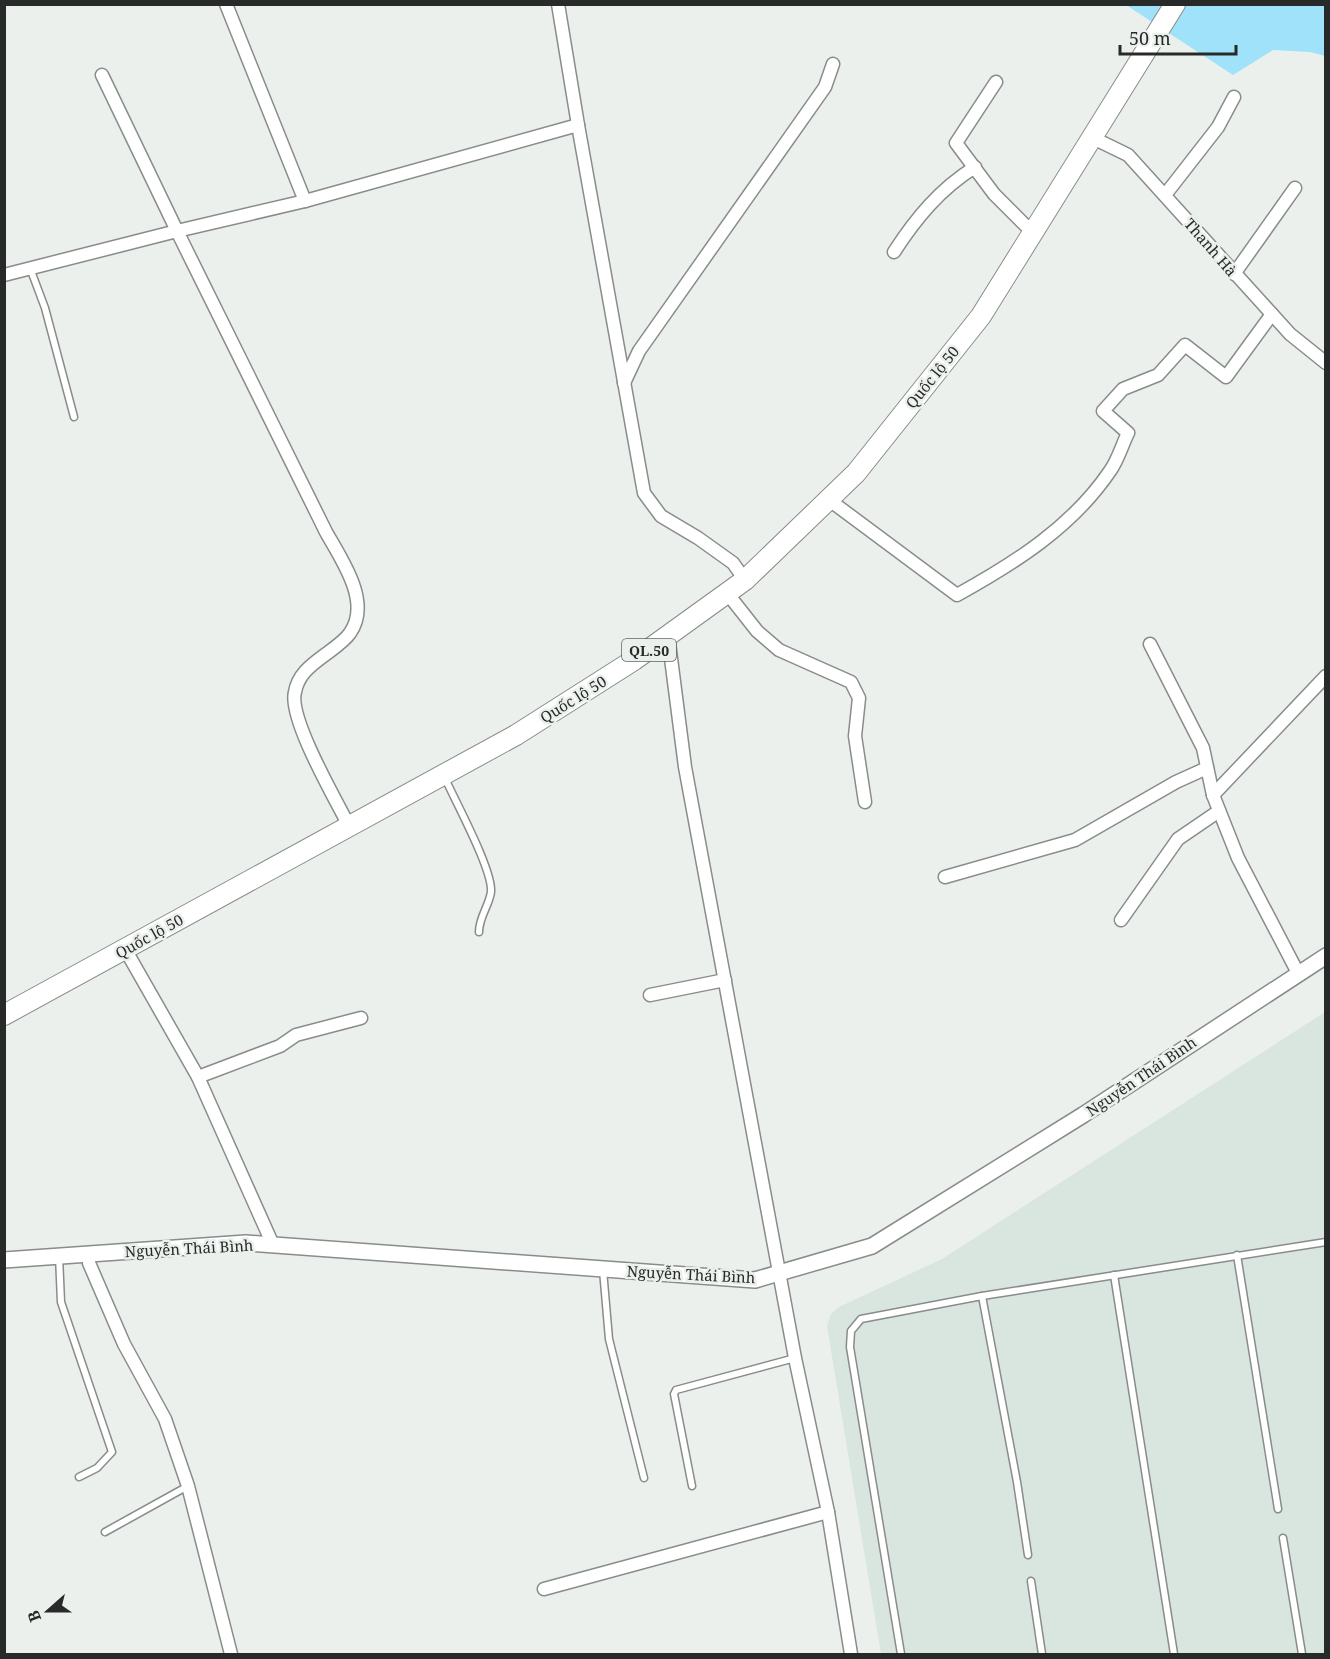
<svg xmlns="http://www.w3.org/2000/svg" width="1330" height="1659" font-family="'Noto Serif',serif">
	<rect width="100%" height="100%" fill="#ebf0ed"/>
	<polygon fill="#d9e5df" points="1325,1012 1325,1654 881,1654 827,1326 831,1314 839,1307 942,1259"/>
	<polygon fill="#9fe2fa" points="1126,5 1325,5 1325,56 1310,52 1273,50 1233,75"/>
	<g fill="none" stroke-linecap="round" stroke-linejoin="round">
		<defs>
			<g id="service">
				<polyline points="30,268 45,308 74,417"/>
				<path d="M445,778C455,801 493,870 491,892C489,906 479,917 479,932"/>
				<polyline points="1237,1255 1278,1509"/>
				<polyline points="59,1256 61,1302 112,1452 97,1468 79,1477"/>
				<polyline points="603,1270 609,1339 644,1478"/>
				<polyline points="1114,1275 1174,1654"/>
				<polyline points="982,1296 1017,1482 1028,1555"/>
				<polyline points="692,1486 674,1394 676,1390 795,1358"/>
				<polyline points="105,1532 188,1486"/>
				<polyline points="1283,1538 1302,1654"/>
				<polyline points="1031,1581 1042,1654"/>
				<polyline points="901,1654 850,1347 851,1331 861,1319 982,1296 1326,1242"/>
			</g>
			<g id="minor">
				<polyline points="226,4 305,201"/>
				<polyline points="102,75 177,231 305,201 578,125 558,4"/>
				<polyline points="996,82 956,143 994,194 1032,232"/>
				<polyline points="578,125 644,493 661,516 698,538 733,563 745,580"/>
				<polyline points="1091,137 1128,155 1290,334 1326,363"/>
				<polyline points="1165,195 1218,127 1234,97"/>
				<path d="M894,252C916,218 940,189 975,167"/>
				<polyline points="1234,274 1295,188"/>
				<path d="M4,275L177,231L326,532C341,559 372,602 350,633C344,642 331,650 322,657C310,666 298,675 295,692C288,718 336,800 349,826"/>
				<polyline points="624,383 639,351 825,87 833,64"/>
				<path d="M828,499L957,595C1015,563 1072,527 1110,471C1118,460 1122,445 1128,433L1103,411L1123,389L1158,375L1185,345L1226,377L1272,314"/>
				<polyline points="727,593 757,631 779,650 851,682 859,698 855,736 865,802"/>
				<polyline points="668,635 685,767 795,1358 828,1512 851,1654"/>
				<polyline points="1150,644 1203,748 1213,795 1238,858 1298,973"/>
				<polyline points="1213,795 1326,676"/>
				<polyline points="945,877 1075,840 1176,782 1207,768"/>
				<polyline points="1121,920 1178,839 1219,811"/>
				<polyline points="125,949 198,1077 273,1245"/>
				<polyline points="650,995 725,980"/>
				<polyline points="198,1077 280,1046 296,1035 361,1018"/>
				<polyline points="89,1254 89,1263 124,1344 165,1419 188,1486 231,1654"/>
				<polyline points="544,1589 828,1512"/>
			</g>
			<polyline id="tertiary" points="4,1260 246,1243 755,1280 872,1246 1083,1115 1326,956"/>
			<polyline id="primary" points="4,1015 516,735 634,660 745,580 856,473 981,316 1175,4"/>
		</defs>
		<use href="#service" stroke="#888c8a" stroke-width="9"/>
		<use href="#minor" stroke="#888c8a" stroke-width="15"/>
		<use href="#tertiary" stroke="#888c8a" stroke-width="18"/>
		<use href="#primary" stroke="#888c8a" stroke-width="22"/>
		<use href="#service" stroke="#fff" stroke-width="6"/>
		<use href="#minor" stroke="#fff" stroke-width="12"/>
		<use href="#tertiary" stroke="#fff" stroke-width="15"/>
		<use href="#primary" stroke="#fff" stroke-width="20"/>
	</g>
	<g text-anchor="middle" dominant-baseline="central" stroke-width="5" stroke-linejoin="round" paint-order="stroke">
		<rect fill="#ebf0ed" stroke="#626564" stroke-width="1.5" x="622" y="639" width="54" height="22" rx="4.5"/>
		<g font-size="14" font-weight="bold" fill="#282a29">
			<text x="649" y="650">QL.50</text>
		</g>
		<g font-size="15" fill="#282a29" stroke="#ebf0ed">
			<text transform="translate(1211 247) rotate(49)">Thanh Hà</text>
			<text transform="translate(932 377) rotate(-51)">Quốc lộ 50</text>
			<text transform="translate(573 699) rotate(-32)">Quốc lộ 50</text>
			<text transform="translate(149 936) rotate(-29)">Quốc lộ 50</text>
			<text transform="translate(1141 1076) rotate(-34)">Nguyễn Thái Bình</text>
			<text transform="translate(189 1248) rotate(-3)">Nguyễn Thái Bình</text>
			<text transform="translate(691 1274) rotate(3)">Nguyễn Thái Bình</text>
		</g>
	</g>
	<rect width="1330" height="1659" fill="none" stroke="#282a29" stroke-width="12"/>
	<g transform="translate(48 1611) rotate(249)" stroke="#ebf0ed" stroke-width="4.5" paint-order="stroke">
	<path d="M0-4.5L10 22L0 15L-10 22Z" fill="#282a29"/>
	<text y="-9" font-size="16" font-weight="bold" text-anchor="middle" fill="#282a29">B</text>
	</g>
	<path d="M1120 45v9h116v-9" fill="none" stroke="#282a29" stroke-width="3"/>
	<text x="1129" y="45" font-size="18" fill="#282a29" stroke="#ebf0ed" stroke-width="4.5" paint-order="stroke">50 m</text>
</svg>
